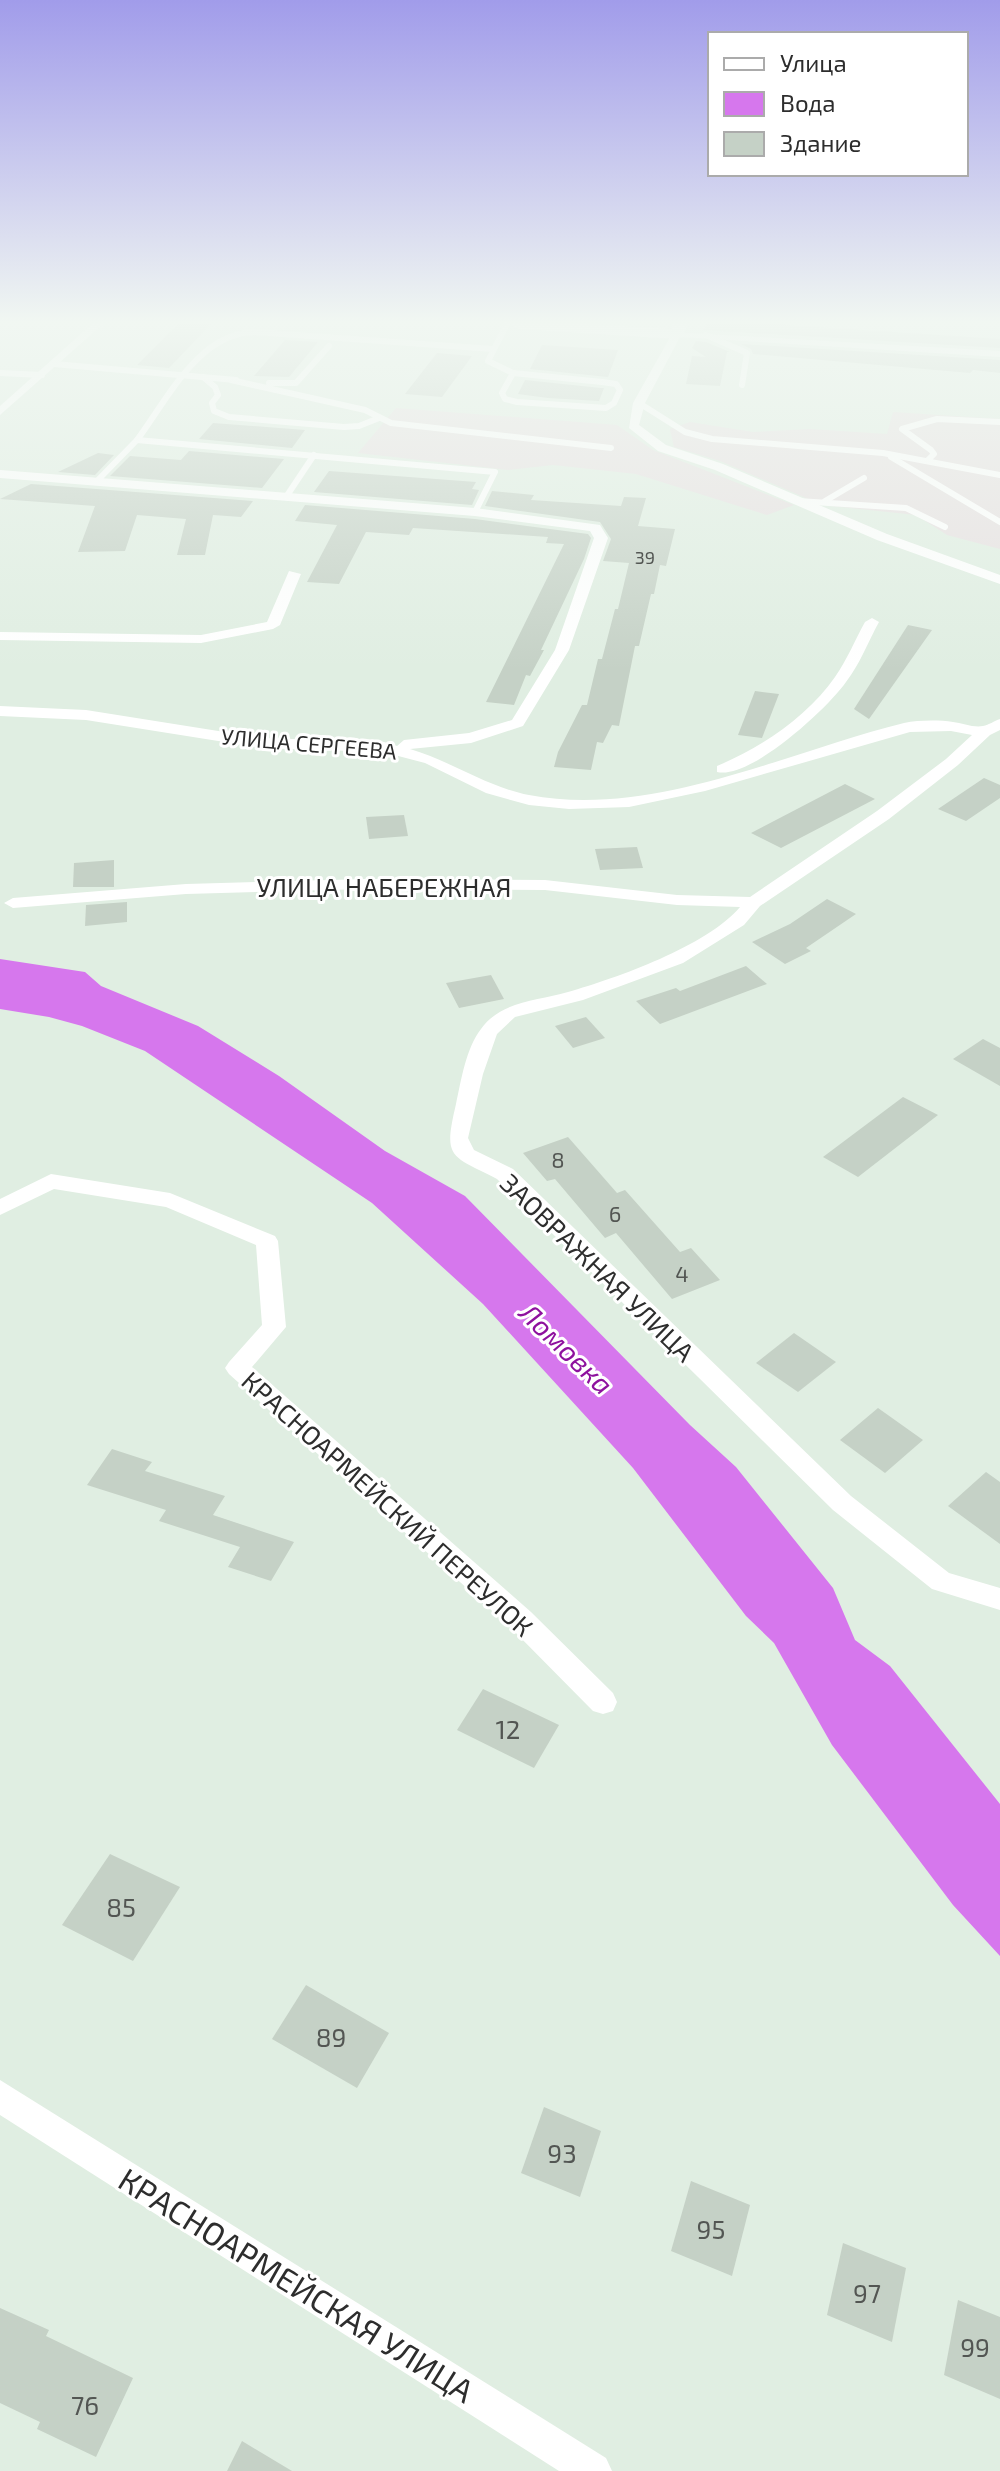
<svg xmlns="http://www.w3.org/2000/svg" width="1000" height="2471" font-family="'Exo 2',sans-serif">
	<rect width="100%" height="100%" fill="#e0eee2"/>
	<g fill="#e7e0e1">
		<polygon points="396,408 617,425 653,450 794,505 767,515 636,474 553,465 508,470 358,453"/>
		<polygon points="893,412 1000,419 1000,549 947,535 916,515 822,505 720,461 674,447 670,429 690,422 753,432 810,429 887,434"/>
	</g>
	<polygon fill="#d677ed" points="0,959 85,972 101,986 198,1026 279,1076 385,1151 465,1196 690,1425 736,1467 833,1588 855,1640 890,1666 1000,1804 1000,1956 953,1905 832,1745 774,1643 746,1616 633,1468 483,1304 372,1203 145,1051 82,1026 49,1017 0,1009"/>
	<g fill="#c5d1c6">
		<polygon points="178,324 211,324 169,368 137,365"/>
		<polygon points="707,324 772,324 1000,339 1000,348 703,330"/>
		<polygon points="285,340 318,342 289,377 254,376"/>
		<polygon points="696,341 706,342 730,352 727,352 720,386 686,384 692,356 706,357 692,348"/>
		<polygon points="741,344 1000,360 1000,373 973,370 970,373 753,354 751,349"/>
		<polygon points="542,345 618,350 608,377 530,369"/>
		<polygon points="437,353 472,356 442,397 405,394"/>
		<polygon points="525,380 601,388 604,388 599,401 548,398 518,394"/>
		<polygon points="213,423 305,430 292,448 199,439"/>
		<polygon points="189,451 284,459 262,488 110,476 130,456 181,460"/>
		<polygon points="98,453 114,455 95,475 58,472"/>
		<polygon points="329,471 476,482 472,489 479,490 472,505 314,492"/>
		<polygon points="31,484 253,501 241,517 213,515 205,555 177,555 186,519 137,515 125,551 78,552 95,506 0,499"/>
		<polygon points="492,491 534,495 531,500 621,506 624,497 646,498 638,526 675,529 666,566 660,565 654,594 651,594 639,646 635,646 619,726 612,725 603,743 597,742 591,770 554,767 558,752 582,705 587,705 598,659 602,659 615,609 618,609 629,563 603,561 611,539 600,522 485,506"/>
		<polygon points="305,505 475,519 588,534 591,538 584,559 541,650 544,650 530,676 526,675 514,705 486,702 564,544 546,543 548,537 413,528 409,535 366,532 339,584 307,582 337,525 295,521"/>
		<polygon points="908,625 932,630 869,719 854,709"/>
		<polygon points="755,691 779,694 762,738 738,735"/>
		<polygon points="984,778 1000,785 1000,798 966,821 938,809"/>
		<polygon points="845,784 875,799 781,848 751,833"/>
		<polygon points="404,815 408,836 369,839 366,817"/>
		<polygon points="637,847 643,868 600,870 595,849"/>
		<polygon points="114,860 114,887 73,887 74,863"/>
		<polygon points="827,899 856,914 806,948 811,951 785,964 752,942 790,924"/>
		<polygon points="127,902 127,922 85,926 86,905"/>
		<polygon points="746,966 767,984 660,1024 636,1001 676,988 680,991"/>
		<polygon points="491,975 504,999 459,1008 446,983"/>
		<polygon points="586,1017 605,1038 573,1048 555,1026"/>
		<polygon points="983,1039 1000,1048 1000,1086 953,1059"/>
		<polygon points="903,1097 938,1115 858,1177 823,1157"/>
		<polygon points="568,1137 617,1193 625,1190 680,1252 691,1248 720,1280 672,1299 616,1233 605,1238 555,1179 547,1181 523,1153"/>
		<polygon points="794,1333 836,1362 798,1392 756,1363"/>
		<polygon points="878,1408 923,1440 885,1473 840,1440"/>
		<polygon points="112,1449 152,1462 145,1471 225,1496 213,1515 294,1542 271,1581 228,1567 240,1547 159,1521 166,1510 87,1485"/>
		<polygon points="986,1472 1000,1482 1000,1544 948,1506"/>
		<polygon points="483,1689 559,1725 534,1768 457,1730"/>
		<polygon points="110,1854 180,1887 133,1961 62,1925"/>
		<polygon points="306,1985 389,2033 357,2088 272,2039"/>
		<polygon points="544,2107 601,2131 580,2197 521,2173"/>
		<polygon points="691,2181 750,2205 732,2276 671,2251"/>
		<polygon points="843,2243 906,2268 892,2342 827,2315"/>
		<polygon points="958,2300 1000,2317 1000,2399 944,2375"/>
		<polygon points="0,2308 49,2330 46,2336 133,2378 96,2457 37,2429 40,2422 0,2403"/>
		<polygon points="242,2441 292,2471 227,2471"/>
	</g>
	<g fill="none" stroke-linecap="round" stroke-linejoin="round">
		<g stroke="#fff" stroke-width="6">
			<polyline points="507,324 488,361 513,373"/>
			<polyline points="706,335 747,353 742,385"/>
			<polyline points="54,364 236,380"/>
			<polyline points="0,373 42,375"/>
			<polygon points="513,373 602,382 616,384 620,390 614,403 606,408 517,402 505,399 502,393"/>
			<polyline points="203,377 215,387 218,395 212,403 214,411 229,417 344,427 359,426 379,418"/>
			<polyline points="231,380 365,410 391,423 611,448"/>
			<polyline points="269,383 296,383 329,346"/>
			<polyline points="639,403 685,432 712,439 883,453 1000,475"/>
			<polyline points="891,457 1000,522"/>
			<polyline points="928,460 934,454 931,450 902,429 937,419 1000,422"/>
			<polyline points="96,482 137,440"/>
			<polyline points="286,497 314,455"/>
			<polyline points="798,501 906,508 945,527"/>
			<polyline points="825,501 864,478"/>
			<path d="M475,512L495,472L137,440C167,400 199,332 255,332L493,349"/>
		</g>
		<g fill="#fff" fill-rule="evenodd">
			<polygon points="92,324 103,324 0,415 0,406"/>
			<polygon points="673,332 1000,351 1000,357 680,337 645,403 639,425 666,445 723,464 887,534 1000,575 1000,584 877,540 715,470 658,451 629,428 633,403"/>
			<path d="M0,470L475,508L600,525L608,538L569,650L523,726L471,743L410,749C451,761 487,787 529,795C652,819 787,752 904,723C919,720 939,720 953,722C962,723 974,728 983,726C989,725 994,721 1000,719V730L990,735L958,765L889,819L760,906L744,925L683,963L583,1000L515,1017L497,1034L483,1074L468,1138L474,1150L513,1169L851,1496L949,1573L1000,1588V1610L932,1589L833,1510L497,1179C450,1155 443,1159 456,1104C461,1081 466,1048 481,1029C501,1001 537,1001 568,992C617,978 707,946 740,907L677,905L545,890L366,889L186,894L13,908L4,903L13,898L186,884L366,879L545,880L677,895L750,897L877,811L946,759L972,735L951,731L910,732L705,791L629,807L569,809L529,805L486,793L425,763L383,752L262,748L86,720L0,716V706L86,710L262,738L384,742L397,746L404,740L469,733L512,720L555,650L594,538L590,531L475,516L0,478Z"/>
			<polygon points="289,571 301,574 280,625 273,629 201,643 0,640 0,632 201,635 267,622"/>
			<path d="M872,618L879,622C868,642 860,664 846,682C828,708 750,780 717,772V766C761,748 808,716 835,677C847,660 855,640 865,622Z"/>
			<polygon points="51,1174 170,1193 275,1236 278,1241 286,1327 252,1367 531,1612 613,1693 617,1702 613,1711 603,1714 593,1711 511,1628 229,1374 225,1368 229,1362 262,1325 256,1245 166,1207 54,1189 0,1215 0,1199"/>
			<polygon points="0,2080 606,2458 612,2471 559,2471 0,2115"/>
		</g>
		<polygon fill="#fff" fill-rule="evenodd" points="511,324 586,324 671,329 673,324 688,324 682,337 677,339 519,329"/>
	</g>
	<linearGradient id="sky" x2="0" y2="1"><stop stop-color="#a19cea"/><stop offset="0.48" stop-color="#f1f7f2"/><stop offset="1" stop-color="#f1f7f2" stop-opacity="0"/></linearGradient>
	<rect width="1000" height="670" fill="url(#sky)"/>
	<g text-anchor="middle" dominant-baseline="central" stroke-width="6" stroke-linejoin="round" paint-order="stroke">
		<g font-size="18" fill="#535653">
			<text x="645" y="557">39</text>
		</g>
		<g font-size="22" fill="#2d2d2d" stroke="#fff">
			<text transform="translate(309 743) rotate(5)">УЛИЦА СЕРГЕЕВА</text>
		</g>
		<g font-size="22" fill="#535653">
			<text x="558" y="1159">8</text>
			<text x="615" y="1213">6</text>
			<text x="682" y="1273">4</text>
		</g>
		<g font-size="26" fill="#2d2d2d" stroke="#fff">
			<text x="384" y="886">УЛИЦА НАБЕРЕЖНАЯ</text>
			<text transform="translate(598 1267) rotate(44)">ЗАОВРАЖНАЯ УЛИЦА</text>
			<text transform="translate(388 1503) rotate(42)">КРАСНОАРМЕЙСКИЙ ПЕРЕУЛОК</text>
		</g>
		<g font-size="26" fill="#535653">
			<text x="508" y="1728">12</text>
			<text x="121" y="1906">85</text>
			<text x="331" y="2036">89</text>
			<text x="562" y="2152">93</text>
			<text x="711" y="2228">95</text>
			<text x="867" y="2292">97</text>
			<text x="975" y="2346">99</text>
			<text x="85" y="2404">76</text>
		</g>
		<g font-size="28" font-style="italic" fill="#8e119e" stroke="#fff">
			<text transform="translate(567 1348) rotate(44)">Ломовка</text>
		</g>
		<g font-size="32" fill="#2d2d2d" stroke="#fff">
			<text transform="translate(297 2284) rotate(32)">КРАСНОАРМЕЙСКАЯ УЛИЦА</text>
		</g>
	</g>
	<rect x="708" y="32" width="260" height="144" fill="#ffffff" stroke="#ababab" stroke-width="2"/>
	<rect x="724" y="58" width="40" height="12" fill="#ffffff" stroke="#ababab" stroke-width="2"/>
	<text x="780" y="72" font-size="24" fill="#2d2d2d">Улица</text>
	<rect x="724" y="92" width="40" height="24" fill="#d677ed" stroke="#ababab" stroke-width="2"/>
	<text x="780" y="112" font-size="24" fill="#2d2d2d">Вода</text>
	<rect x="724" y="132" width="40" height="24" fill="#c5d1c6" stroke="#ababab" stroke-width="2"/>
	<text x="780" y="152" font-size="24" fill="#2d2d2d">Здание</text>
</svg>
